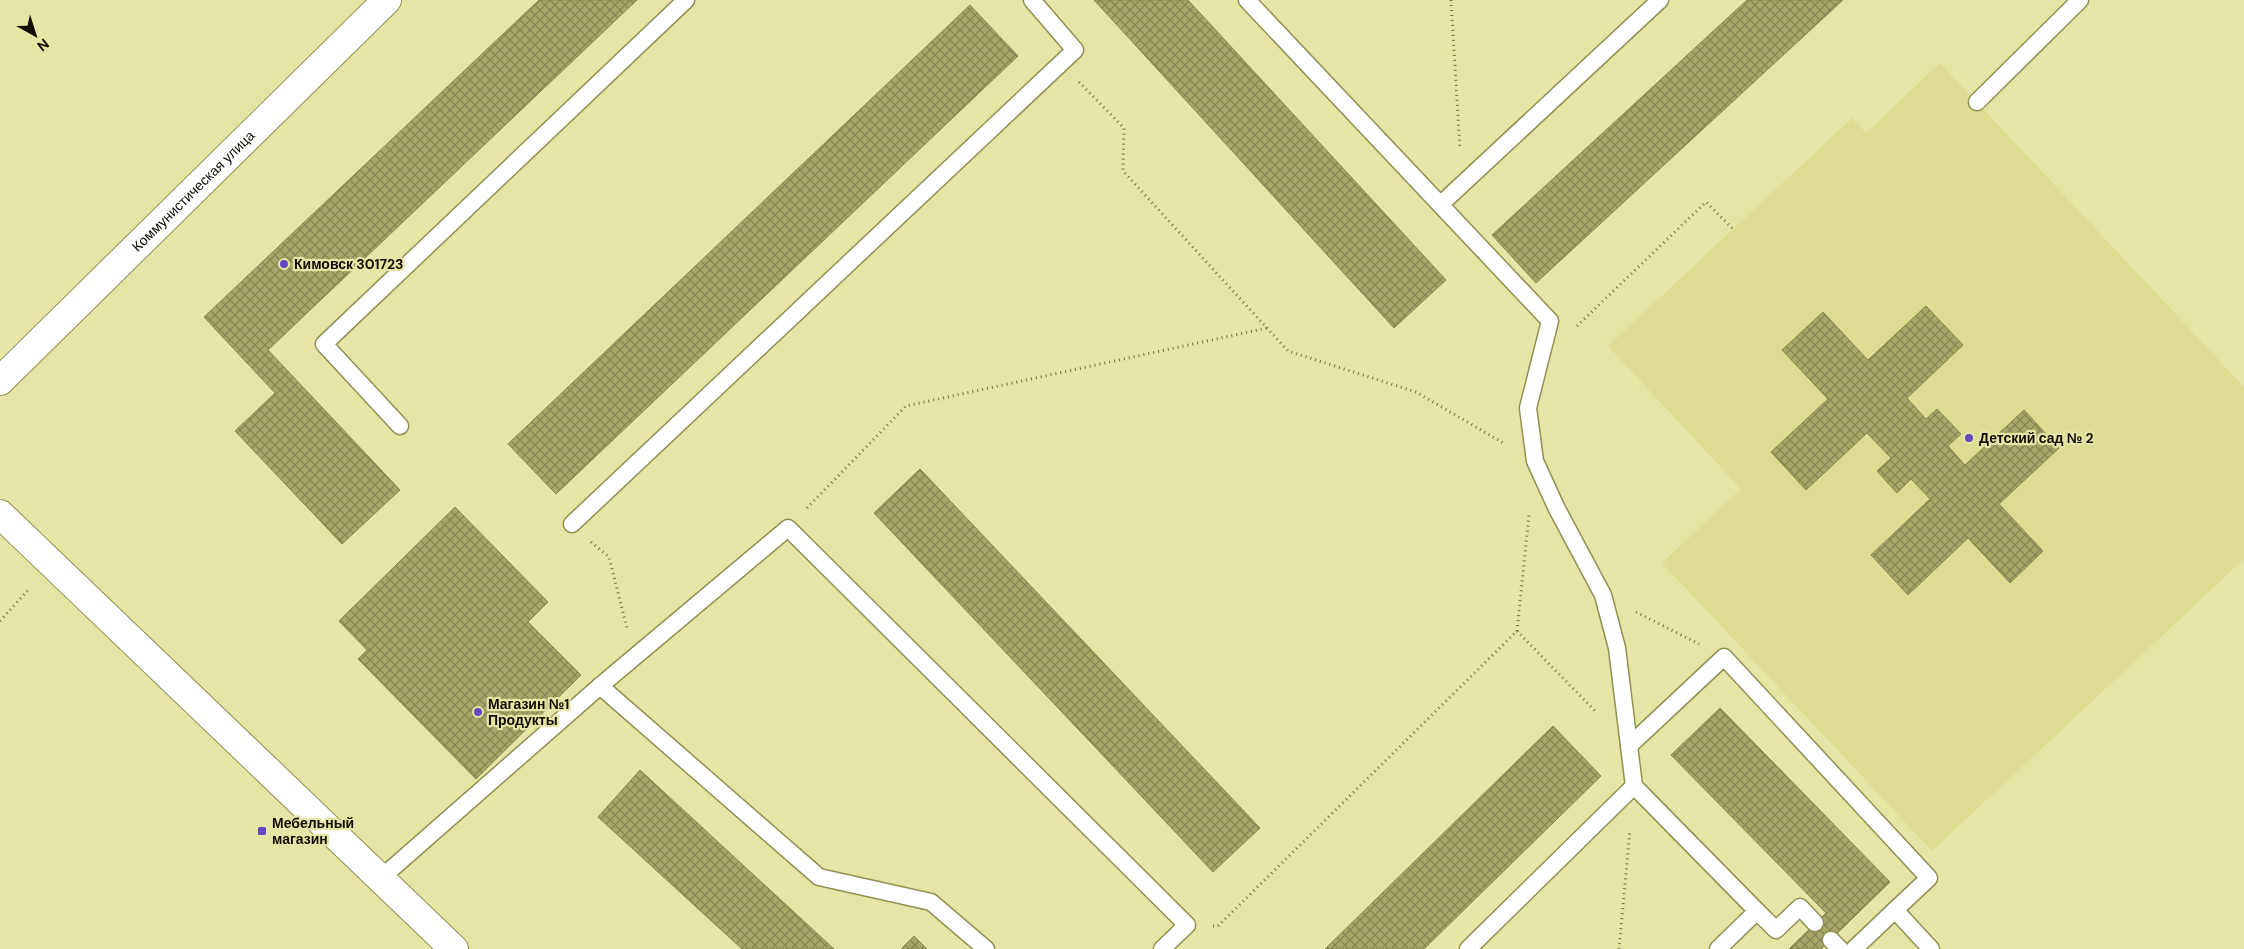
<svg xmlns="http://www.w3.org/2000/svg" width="2244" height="949" font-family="'DM Sans',sans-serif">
	<defs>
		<pattern id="building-cross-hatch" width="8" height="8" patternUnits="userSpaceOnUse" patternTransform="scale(1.25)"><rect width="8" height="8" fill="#a7a768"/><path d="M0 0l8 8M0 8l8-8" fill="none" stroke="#868653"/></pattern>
	</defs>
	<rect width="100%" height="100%" fill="#e5e5a5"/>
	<polygon fill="#dcdc93" points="1940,63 2244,387 2244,559 1932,851 1662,563 1741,489 1608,346 1852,118 1866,133"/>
	<g fill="url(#building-cross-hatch)" stroke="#89884a">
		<polygon points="539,0 637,0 268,350 400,490 342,544 235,431 275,393 204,317"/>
		<polygon points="1094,0 1188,0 1446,280 1394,328"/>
		<polygon points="1747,0 1843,0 1536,283 1492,235"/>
		<polygon points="970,5 1018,56 556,494 508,444"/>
		<polygon points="1926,306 1963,345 1907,398 1926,419 1937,409 1961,434 1948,446 1965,465 2024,410 2059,448 1999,504 2043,551 2010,583 1968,538 1908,595 1871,555 1930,499 1911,479 1897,493 1877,471 1891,458 1867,433 1806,490 1771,452 1828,399 1782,350 1823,312 1868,360"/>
		<polygon points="920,469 1260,828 1213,872 874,513"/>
		<polygon points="455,507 548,602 528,622 581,675 476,779 358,659 367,650 339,621"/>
		<polygon points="1720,708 1890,882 1821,949 1789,949 1826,913 1671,755"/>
		<polygon points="1553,726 1601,776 1424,949 1325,949"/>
		<polygon points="640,770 834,949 742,949 598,817"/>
		<polygon points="914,936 927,949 901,949"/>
	</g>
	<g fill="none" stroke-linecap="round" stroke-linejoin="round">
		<defs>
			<g id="lane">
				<polyline points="1247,0 1550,321 1528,408 1535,461 1557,509 1603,595 1617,648 1634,786"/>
				<polyline points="1977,102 2080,0"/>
				<polyline points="1441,204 1660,0"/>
				<polyline points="400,426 324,344 686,0"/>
				<polyline points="572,524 1075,50 1032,0"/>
				<polyline points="600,686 819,877 931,902 986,949"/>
				<polyline points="1629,746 1724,657 1929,878 1895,910"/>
				<polyline points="380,879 600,686 788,528 1187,925 1162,949"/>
				<polyline points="1757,911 1776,930 1800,907 1815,923"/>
				<polyline points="1831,940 1840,949"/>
				<polyline points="1468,949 1634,786 1757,911 1718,949"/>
				<polyline points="1854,949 1895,910 1931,949"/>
			</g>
			<g id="street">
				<path id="s1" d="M0,381L387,0"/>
			</g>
			<polyline id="secondary" points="0,514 454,949"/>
		</defs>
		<use href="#lane" stroke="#909052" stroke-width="19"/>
		<use href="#street" stroke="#909052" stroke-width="30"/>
		<use href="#secondary" stroke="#909052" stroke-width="30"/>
		<g stroke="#72724d" stroke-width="3" stroke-dasharray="1 4" stroke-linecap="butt">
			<polyline points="1451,0 1460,149"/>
			<polyline points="1079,82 1124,128 1123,171 1288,351 1416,392 1505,444"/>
			<polyline points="1577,326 1706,202 1733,229"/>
			<polyline points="807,508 906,406 1267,328"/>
			<polyline points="591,542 609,557 627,628"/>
			<polyline points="1636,612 1699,644"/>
			<polyline points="0,621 30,588"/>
			<polyline points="1517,631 1597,713"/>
			<polyline points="1213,926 1218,926 1517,631 1529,515"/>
			<polyline points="1619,949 1630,830"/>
		</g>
		<use href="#lane" stroke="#fff" stroke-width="16"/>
		<use href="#street" stroke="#fff" stroke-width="28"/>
		<use href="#secondary" stroke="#fff" stroke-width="28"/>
	</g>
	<g fill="#6449c2" stroke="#e5e5a5" stroke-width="2">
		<circle cx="284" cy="264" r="5"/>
		<circle cx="1969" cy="438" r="5"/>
		<circle cx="478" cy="712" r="5"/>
		<rect x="257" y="826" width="10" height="10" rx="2.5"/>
	</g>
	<g text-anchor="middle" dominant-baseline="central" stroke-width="4.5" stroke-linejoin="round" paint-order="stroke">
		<g font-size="14" fill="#0e0d00" stroke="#e5e5a5">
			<text stroke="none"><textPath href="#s1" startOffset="271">Коммунистическая улица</textPath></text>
		</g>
		<g font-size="14" font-weight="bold" fill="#0e0d00" stroke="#e5e5a5" text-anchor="start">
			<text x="294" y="264">Кимовск 301723</text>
			<text x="1979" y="438">Детский сад № 2</text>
			<text x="488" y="704">Магазин №1<tspan x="488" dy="16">Продукты</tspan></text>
			<text x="272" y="823">Мебельный<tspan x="272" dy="16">магазин</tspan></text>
		</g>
	</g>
	<g transform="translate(35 35) rotate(141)" stroke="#e5e5a5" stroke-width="4" paint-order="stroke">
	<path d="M0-4L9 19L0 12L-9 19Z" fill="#0e0d00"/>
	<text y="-8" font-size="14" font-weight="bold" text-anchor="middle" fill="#0e0d00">N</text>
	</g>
</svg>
